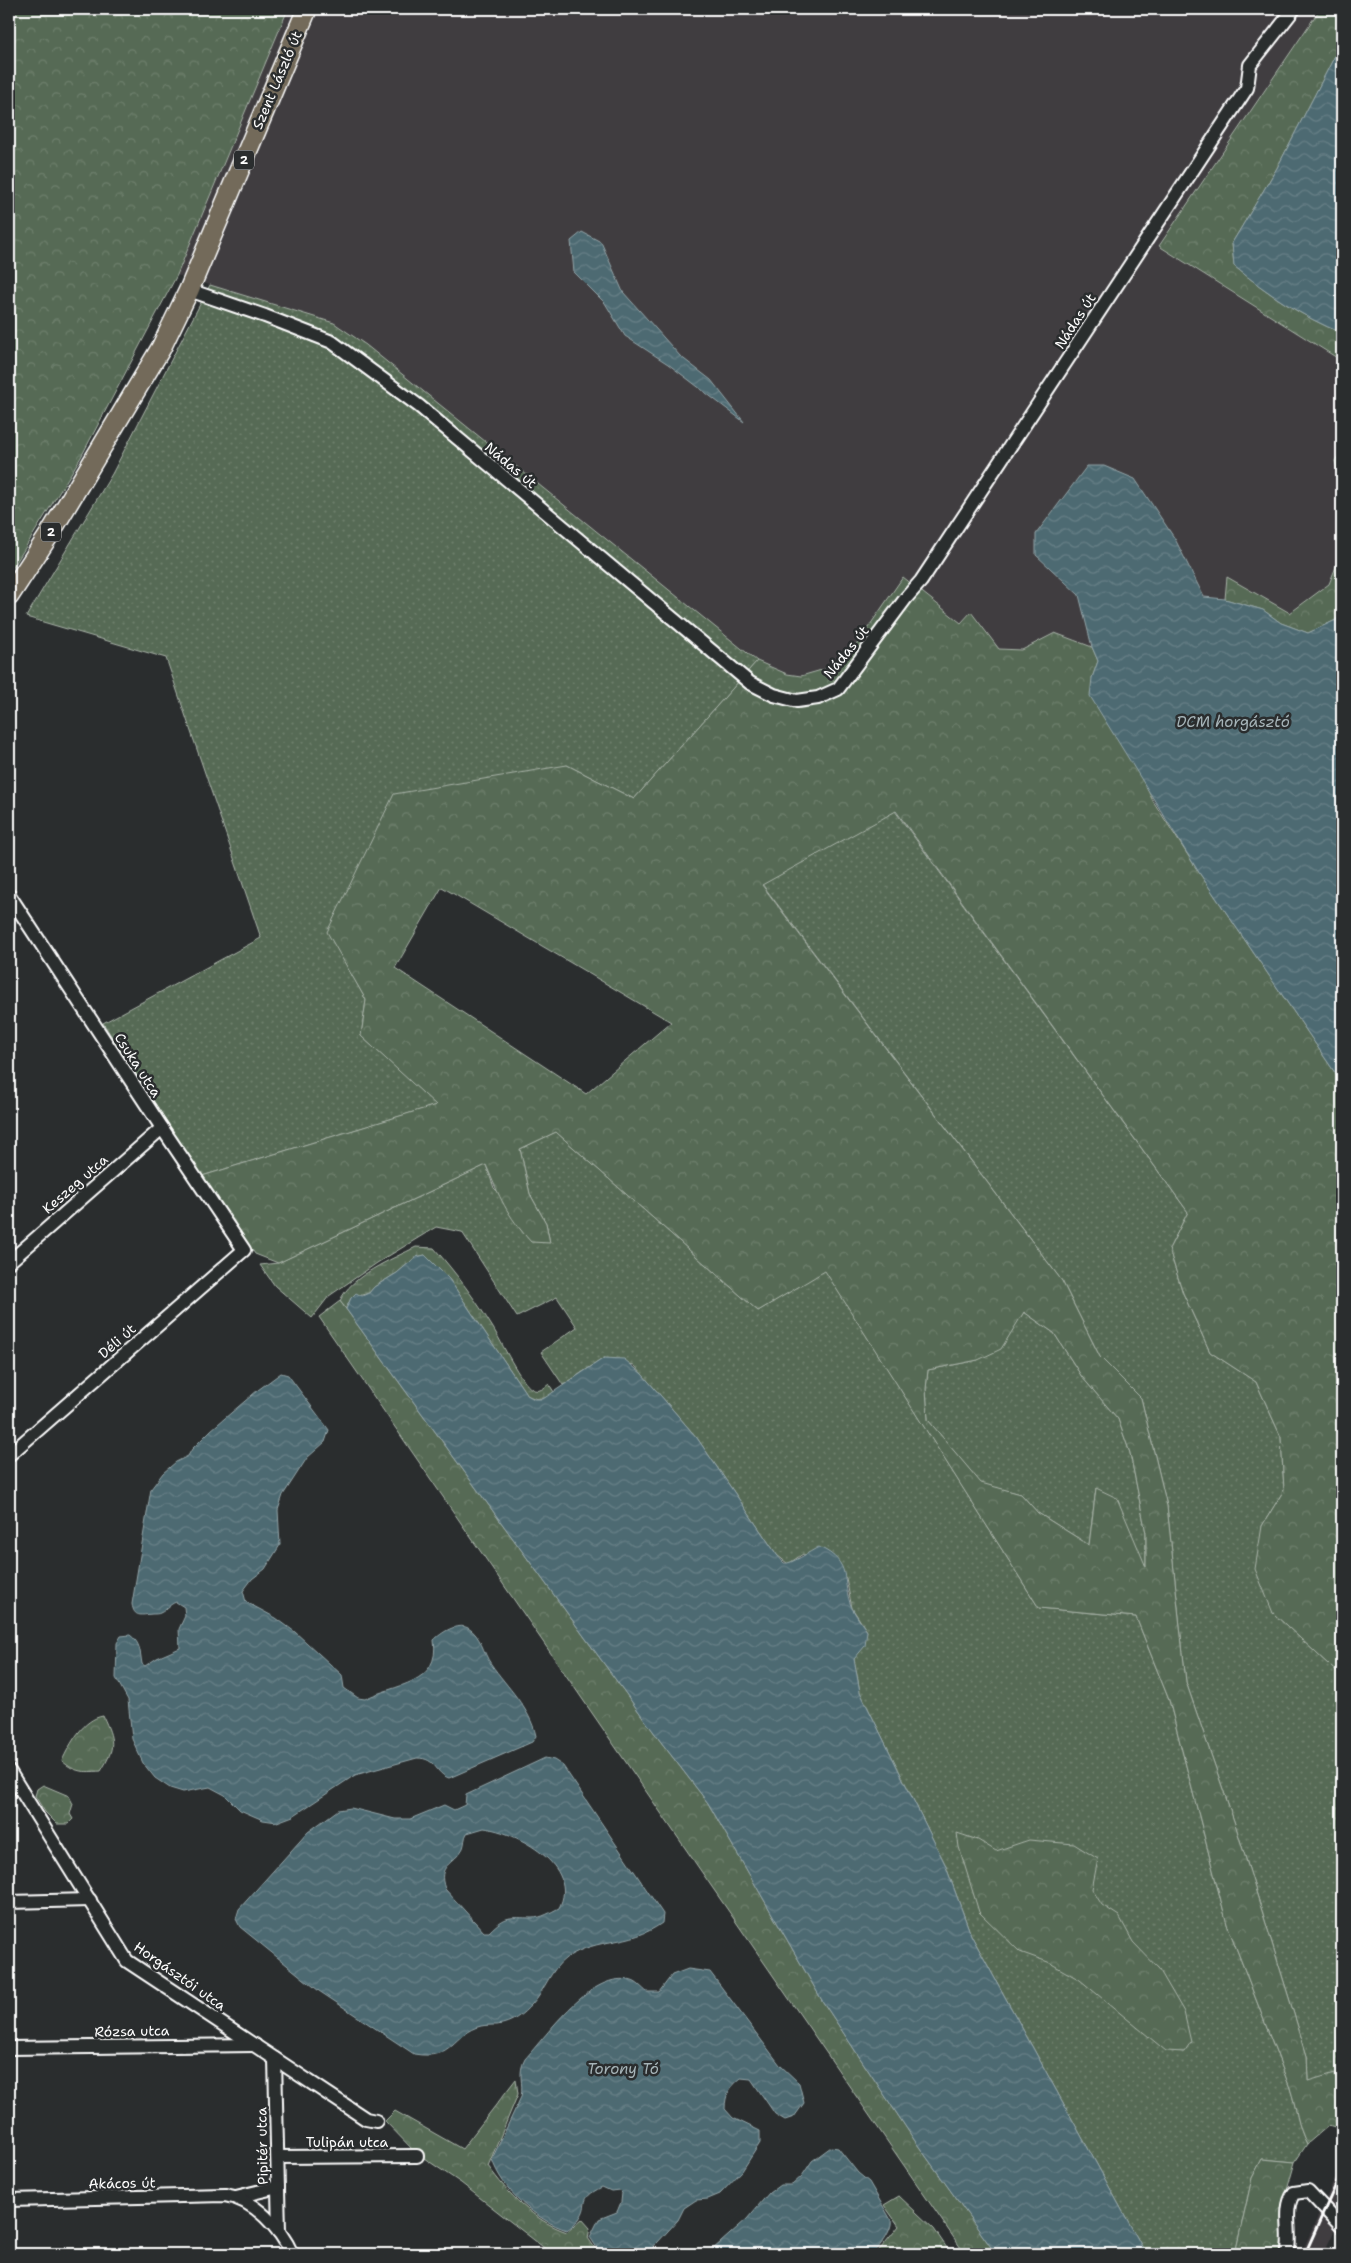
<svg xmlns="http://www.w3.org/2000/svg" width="1351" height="2263" font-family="'Shantell Sans',sans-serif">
	<defs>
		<pattern id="grass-dots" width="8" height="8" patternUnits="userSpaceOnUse" patternTransform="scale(1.25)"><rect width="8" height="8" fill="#566a54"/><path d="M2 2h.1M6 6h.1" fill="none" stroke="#6f806e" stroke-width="1.8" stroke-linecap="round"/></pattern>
		<pattern id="forest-crowns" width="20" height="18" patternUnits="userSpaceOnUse" patternTransform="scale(1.25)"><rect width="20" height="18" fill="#566a54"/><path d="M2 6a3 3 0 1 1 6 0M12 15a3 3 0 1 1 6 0" fill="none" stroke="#6f806e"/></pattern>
		<pattern id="wetland-marsh" width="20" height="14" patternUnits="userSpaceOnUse" patternTransform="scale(1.25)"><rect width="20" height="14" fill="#566a54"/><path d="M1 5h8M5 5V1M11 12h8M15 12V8" fill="none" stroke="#6f806e"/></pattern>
		<pattern id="water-waves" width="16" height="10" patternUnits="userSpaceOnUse" patternTransform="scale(1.25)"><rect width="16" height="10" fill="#4d6a72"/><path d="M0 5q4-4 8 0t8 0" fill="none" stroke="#688087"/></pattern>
	</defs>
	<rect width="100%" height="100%" fill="#2a2d2e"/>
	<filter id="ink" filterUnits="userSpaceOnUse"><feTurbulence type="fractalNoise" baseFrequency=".02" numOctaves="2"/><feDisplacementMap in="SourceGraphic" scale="10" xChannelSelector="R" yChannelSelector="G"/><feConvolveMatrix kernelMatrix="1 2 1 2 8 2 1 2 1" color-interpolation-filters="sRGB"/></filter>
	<g filter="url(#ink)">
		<g fill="#3f3c3f">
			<polygon points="288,9 1320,9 1159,246 1342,361 1342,449 1335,461 1342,491 1342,552 1329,584 1290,613 1227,577 1225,599 1204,597 1175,539 1087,466 1036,534 1036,555 1079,595 1092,647 1055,633 1022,650 999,649 971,612 961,623 903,577 850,654 825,669 801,676 787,674 757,661 366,345 334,323 177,275"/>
			<polygon points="1342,2163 1342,2213 1335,2230 1323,2254 1301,2254"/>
		</g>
		<g fill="url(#grass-dots)" stroke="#aab4aa">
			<polygon points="210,285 334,323 366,345 757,661 634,799 567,765 328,932 366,1000 361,1036 437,1105 202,1176 103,1023 261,938 166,658 26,617 112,474"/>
			<polygon points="895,811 1188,1212 1169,1249 1183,1293 1210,1352 1256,1382 1281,1437 1284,1490 1262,1526 1273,1613 1342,1677 1342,2093 1308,2081 1307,2056 1235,1824 1186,1682 1167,1506 1141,1398 1100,1357 1062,1281 762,884"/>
			<path d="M556,1132L758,1311L825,1270L1039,1608L1136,1617L1169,1700L1227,1924L1290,2088C1297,2109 1297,2125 1307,2144L1295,2162L1262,2159L1252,2178L1235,2254H1146L971,1935L945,1864L860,1692L854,1659L867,1631L852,1608L846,1578L803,1554L788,1564L777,1555L697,1438L642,1374L634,1365L604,1358L563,1385L541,1352L577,1327L557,1297L517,1317L462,1232L436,1227L377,1263L329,1296L312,1318L275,1286L260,1265L278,1263L486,1165L494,1188L550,1243L546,1223L530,1194L520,1149Z"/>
			<polygon points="1024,1312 1054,1333 1082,1377 1118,1419 1130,1453 1146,1533 1146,1569 1096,1488 1089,1545 1038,1513 1021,1494 981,1484 928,1420 926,1389 928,1370 978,1360 1018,1321"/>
		</g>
		<g fill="url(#forest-crowns)" stroke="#aab4aa" fill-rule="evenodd">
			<polygon points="9,9 288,9 177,275 81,457 9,574"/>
			<path d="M1320,9H1342V42L1277,168L1232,243L1234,266C1267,293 1302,317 1342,333V361L1159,246Z"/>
			<polygon points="1342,449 1342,491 1335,461"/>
			<polygon points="1342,552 1342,612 1336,620 1308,633 1281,623 1263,610 1225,599 1227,577 1290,613 1329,584"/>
			<path d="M903,577L961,623L971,612L999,649L1022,650L1055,633L1092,647L1098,661L1092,678L1153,801L1198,871L1342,1083V1677L1273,1613L1255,1569L1262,1526L1284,1490L1281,1437L1256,1382L1210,1352L1183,1293L1169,1249L1188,1212L896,811L762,885L1062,1281L1100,1357L1141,1398L1167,1506L1186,1682L1235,1824L1307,2056L1308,2081L1335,2073L1342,2093V2130L1328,2126L1307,2144C1297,2125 1297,2109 1290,2088L1227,1924L1169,1700L1136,1617L1039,1608L825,1271L758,1311L556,1132L520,1149L530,1194L546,1223L550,1243L531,1242C506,1214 500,1198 486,1165L278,1263L255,1254L202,1176L436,1105L361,1036L366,1000L327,932L394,794L567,765L634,799L757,661L787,674L801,676L825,669L850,654ZM442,887L671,1022L586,1094L395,968ZM1024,1312L1054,1333L1082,1377L1118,1419L1130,1453L1146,1533V1567L1117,1498L1096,1488L1089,1545L1038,1513L1021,1494L981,1483L928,1420L926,1389L928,1370L978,1360L1001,1349Z"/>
			<polygon points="340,1301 661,1742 708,1803 823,2002 915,2141 996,2254 965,2254 319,1317"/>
			<path d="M103,1716C114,1740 116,1747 101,1771C83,1772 76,1773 62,1761C70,1744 83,1719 103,1716Z"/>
			<polygon points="43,1785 69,1796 73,1804 70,1814 73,1819 68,1824 57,1824 45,1812 35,1796 37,1789"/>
			<polygon points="957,1833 978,1840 996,1851 1029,1840 1074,1844 1098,1859 1092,1889 1102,1905 1119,1916 1133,1942 1159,1969 1184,2012 1191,2042 1184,2052 1166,2051 1080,1980 1048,1962 1020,1952 979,1912 959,1847"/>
			<path d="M516,2079L518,2094L488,2166C508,2194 534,2221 567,2232L582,2219L590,2228L588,2238L599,2254H552L461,2183L415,2152L385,2121L395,2111L462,2149Z"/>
			<polygon points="1262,2159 1295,2162 1285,2197 1282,2254 1235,2254 1252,2178"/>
			<polygon points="899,2196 934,2229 951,2254 876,2254 899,2226 884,2205"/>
		</g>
		<path fill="url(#wetland-marsh)" stroke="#aab4aa" d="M416,1247L434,1248C456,1273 476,1300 493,1328C501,1341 521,1383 532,1389C539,1393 544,1388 549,1384L554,1392C545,1400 538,1401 527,1395L449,1279L425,1255L416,1257L397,1273L374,1287L369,1293L351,1298L346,1309L340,1301C350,1276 392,1259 416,1247Z"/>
		<g fill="url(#water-waves)" stroke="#94a6aa" fill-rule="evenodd">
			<path d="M1342,42V333C1302,317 1267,293 1234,266L1232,243L1277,168Z"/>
			<polygon points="582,232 601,242 623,292 680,356 711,380 744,422 668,364 625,336 605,303 574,272 571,241"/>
			<polygon points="1087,466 1104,466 1135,479 1175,539 1204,597 1225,599 1263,610 1281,623 1308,633 1336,620 1342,612 1342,1083 1198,871 1090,696 1092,678 1098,661 1092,647 1079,595 1036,555 1036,534"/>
			<path d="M425,1255L449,1279L527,1395L534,1399H543L604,1358L624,1359L642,1374L697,1438L777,1555L784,1563C791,1565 810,1551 819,1547C854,1563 840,1581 852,1608C856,1616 862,1624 867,1631L865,1646L854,1659L860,1692L945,1864L971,1935L1146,2254H996L915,2141L823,2002L708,1803L661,1742L346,1309L351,1298L356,1293L362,1296L369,1293L374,1287L397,1273L416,1257Z"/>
			<path d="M281,1373L288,1375L329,1430L325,1442L307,1458L283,1495L278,1510L280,1545L265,1569L252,1579L243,1591L246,1602L276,1618L295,1632L342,1675L344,1688L358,1698L365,1699C394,1684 441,1685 434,1640C441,1633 457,1622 468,1628C481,1635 483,1653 491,1664C507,1687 530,1708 536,1736L532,1742L449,1778C434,1773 437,1758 417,1758L355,1775L293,1816L277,1822L263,1820L240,1810L225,1795L210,1787L183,1792L170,1788L155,1778L143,1763L132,1739L128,1700L116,1678L117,1643L121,1636L130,1635C141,1643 140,1653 142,1664L145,1666L157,1658L180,1648L179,1629L185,1616L184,1607L176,1602C168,1605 167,1610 160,1613C159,1614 154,1614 152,1614C141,1615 134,1618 132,1604L151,1489L163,1473L176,1462L188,1456L192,1449L211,1430L258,1390Z"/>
			<path d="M545,1758L554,1760L563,1766L663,1914L662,1923C629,1947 599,1936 566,1958C550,1970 545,1990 532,2004C522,2015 512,2023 497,2025C492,2025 486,2025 481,2026C452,2033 454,2061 414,2054L319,1991L240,1927L236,1919L239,1909L308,1832L338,1810L351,1808L395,1819H410L444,1805L454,1810L465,1805L466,1795ZM484,1828C517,1832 581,1866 559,1908C551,1912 542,1918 532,1918C510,1918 507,1914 489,1932H484L445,1889C436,1864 454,1865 463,1848C465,1843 464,1838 467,1833Z"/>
			<path d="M688,1969L710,1972L780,2065L799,2083L804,2103L794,2117L785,2120L775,2114L751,2079L741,2078C730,2087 725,2094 725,2109L733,2118L760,2131V2143L742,2171L720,2194L708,2199L696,2200L684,2208L678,2220L647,2254H601L590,2237L599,2219L617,2212L621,2202L622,2193L619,2190L611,2191L602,2187C576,2200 591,2202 579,2219C576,2223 571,2227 567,2230C537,2221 501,2189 492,2159L521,2097C524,2082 517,2074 525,2059C547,2035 593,1968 632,1981C637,1982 643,1989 647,1992H659L672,1975Z"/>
			<path d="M831,2147L838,2148L858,2173L869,2182L891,2220C893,2230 879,2247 873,2254H694L712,2250L747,2219L769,2193L780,2185H792L802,2176L812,2161Z"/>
		</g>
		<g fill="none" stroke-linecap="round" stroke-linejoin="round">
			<defs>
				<g id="street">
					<polyline points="189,290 265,316 332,342 419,406 750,683 774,695 797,701 818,698 838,689 906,598 921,581 1247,88 1250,65 1294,9"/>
					<polyline points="9,895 162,1128 244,1250 9,1455"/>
					<polyline points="9,1262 162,1128"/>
					<polyline points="9,1771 127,1961 366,2119 376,2121"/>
					<polyline points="9,1902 90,1900"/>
					<polyline points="9,2048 255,2045"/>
					<polyline points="275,2059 279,2232"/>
					<polyline points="278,2157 417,2156"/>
					<polyline points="236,2197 278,2187"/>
					<path d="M9,2200L225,2195C254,2199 281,2229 292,2254"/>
					<path d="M1287,2254C1293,2235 1282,2210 1294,2193L1308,2191L1342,2227"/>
				</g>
				<polyline id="primary" points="9,596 49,535 161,348 189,290 307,9"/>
			</defs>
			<use href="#street" stroke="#fff" stroke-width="16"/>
			<use href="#primary" stroke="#fff" stroke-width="22"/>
			<use href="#street" stroke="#2a2d2e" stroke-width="12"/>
			<use href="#primary" stroke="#736b5a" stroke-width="19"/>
			<polyline stroke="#fff" stroke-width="3" points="1305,2254 1342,2171"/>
		</g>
	</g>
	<g text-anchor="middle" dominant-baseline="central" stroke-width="5" stroke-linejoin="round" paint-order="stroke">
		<g fill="#2a2d2e" stroke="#bfc0c0" stroke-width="1">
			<rect x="234" y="150.5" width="20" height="19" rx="4"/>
			<rect x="41" y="522.5" width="20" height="19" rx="4"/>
		</g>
		<g font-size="12" font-weight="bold" fill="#fff">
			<text x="244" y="160">2</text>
			<text x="51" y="532">2</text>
		</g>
		<g font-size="14" fill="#fff" stroke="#2a2d2e">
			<text transform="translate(277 80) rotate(-67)">Szent László út</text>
			<text transform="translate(1075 321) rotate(-57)">Nádas út</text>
			<text transform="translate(511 465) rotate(40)">Nádas út</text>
			<text transform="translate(846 652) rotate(-51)">Nádas út</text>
			<text transform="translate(138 1065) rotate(57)">Csuka utca</text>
			<text transform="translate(75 1184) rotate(-41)">Keszeg utca</text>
			<text transform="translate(117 1341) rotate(-41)">Déli út</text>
			<text transform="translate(180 1976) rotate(35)">Horgásztói utca</text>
			<text transform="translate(132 2031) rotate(-1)">Rózsa utca</text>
			<text x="347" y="2142">Tulipán utca</text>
			<text transform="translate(262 2146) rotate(-91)">Pipitér utca</text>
			<text transform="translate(122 2183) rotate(-1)">Akácos út</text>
		</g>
		<g font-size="15" font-style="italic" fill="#a6b4b8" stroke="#2a2d2e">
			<text x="1233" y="722">DCM horgásztó</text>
			<text x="623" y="2069">Torony Tó</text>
		</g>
	</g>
	<rect width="1351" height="2263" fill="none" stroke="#2a2d2e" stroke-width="30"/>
	<rect x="15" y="15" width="1321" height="2233" fill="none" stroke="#fff" stroke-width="2" filter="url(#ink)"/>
</svg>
